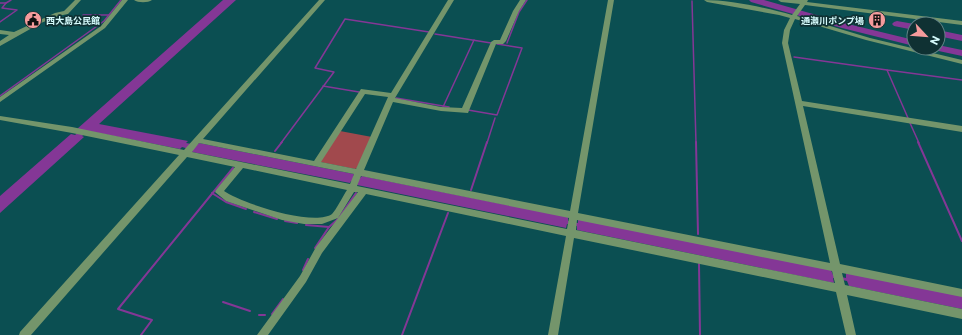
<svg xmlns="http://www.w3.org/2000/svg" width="962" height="335" font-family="Commissioner,'Noto Sans JP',sans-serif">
	<rect width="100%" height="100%" fill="#0b4f52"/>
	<polygon fill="#a1494d" points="340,131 372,137 357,168 355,169 320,162"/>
	<polygon fill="#843796" points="223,0 236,0 99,124 188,141 186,143 197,145 199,143 354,174 353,177 360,178 362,176 568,217 568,221 578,223 578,219 831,270 833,275 846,278 846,273 962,296 962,309 849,286 847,281 833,278 834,283 577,230 577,226 567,224 566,228 357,185 358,182 351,181 350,183 192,152 193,150 182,147 180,149 88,131 82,136 84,137 0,213 0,196 71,134 75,135 81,130 77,129"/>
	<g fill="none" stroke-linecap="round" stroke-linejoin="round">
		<g stroke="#843796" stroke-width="1.5">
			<polyline points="692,1 696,143"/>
			<polyline points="0,3 6,3 11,0"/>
			<polyline points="83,15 109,15"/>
			<polyline points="0,22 17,10 2,8 6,3"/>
			<polyline points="435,34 491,43"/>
			<polyline points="507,43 519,12 527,0"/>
			<polyline points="794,57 887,70"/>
			<polyline points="323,86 359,92"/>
			<polyline points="0,96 104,21 121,0"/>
			<polyline points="396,98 449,107"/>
			<polyline points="443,107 474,40"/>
			<polyline points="468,110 497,115 522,48 497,44"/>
			<polyline points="908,118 887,70 962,80"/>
			<polyline points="910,123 919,143"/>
			<polyline points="281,143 334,72 315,68 345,19 429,32"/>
			<polyline points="487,143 495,118"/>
		</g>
		<g stroke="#843796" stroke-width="2">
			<polyline points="696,142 698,234"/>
			<polyline points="918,142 962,241"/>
			<polyline points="275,151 282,142"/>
			<polyline points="471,190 487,142"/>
			<polyline points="212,193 226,202 246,209"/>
			<polyline points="254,212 277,219"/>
			<polyline points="285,221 297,223"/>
			<polyline points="306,225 329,227 338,219 356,193"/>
			<polyline points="315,248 329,227"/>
			<polyline points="699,264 700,335"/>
			<polyline points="303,270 308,259"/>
			<polyline points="223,302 250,311"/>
			<polyline points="272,314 283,299"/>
			<polyline points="259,315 265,315"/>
			<polyline points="141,335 152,320 118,309 233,168"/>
			<polyline points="402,335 448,213"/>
		</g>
		<g fill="#843796" fill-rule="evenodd">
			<polygon points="749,0 764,0 848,24 914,40 914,46 842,28 751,2"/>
			<polygon points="897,21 914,24 914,30 894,26 892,24 894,22"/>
			<polygon points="938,30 962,35 962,41 938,36"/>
			<polygon points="938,45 962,50 962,56 934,50 933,48 938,48"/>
		</g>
		<g fill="#74956b" fill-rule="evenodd">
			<polygon points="75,0 81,0 68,14 58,16 41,23 0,46 0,41 9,35 0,34 0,30 14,32 55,13 64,11"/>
			<polygon points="122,0 128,0 105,28 0,102 0,97 101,26"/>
			<path d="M134,0H152C148,3 138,3 134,0Z"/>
			<path d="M319,0H325L203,139L314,161L361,89L391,93L448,0H454L395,98L441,107L462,108L491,42L494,40H500L513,11L520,0H526L519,11L506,41L503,44H496L468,113L441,111L393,102L364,170L570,211L608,0H614L578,213L830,263L782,43L784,30L790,18L779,15L707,2L704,0C730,0 768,8 792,15L800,4L781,2L778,0H808L807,2L962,21V25L805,5L797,16L870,38L962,60V64L866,40L795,19L790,30L788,43L802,101L962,126V132L803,106L840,264L962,289V297L842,273L845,285L962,309V319L847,295L856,335H846L836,292L574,238L558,335H548L566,236L366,194L322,253L306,282L268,335H257L300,276L316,247L358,192H354L338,218L322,224H304L282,220L226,201L215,192L216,190L235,167L187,157L31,335H19L20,332L179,155L72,133L0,120V116L72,127L184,150ZM365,94L388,97L356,169L321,162ZM199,143L354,174L350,184L192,152ZM243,168L347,190C343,196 336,210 332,214C314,227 241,203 224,191ZM361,176L569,218L567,229L357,186ZM577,220L832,271L835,283L576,230Z"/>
		</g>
	</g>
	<defs>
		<symbol id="civic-disc" viewBox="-11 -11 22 22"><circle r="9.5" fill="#f59b9c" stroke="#0f3133"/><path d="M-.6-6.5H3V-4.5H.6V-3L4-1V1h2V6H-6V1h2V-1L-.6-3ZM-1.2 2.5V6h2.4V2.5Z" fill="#111"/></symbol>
		<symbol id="building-disc" viewBox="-11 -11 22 22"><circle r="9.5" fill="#f59b9c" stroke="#0f3133"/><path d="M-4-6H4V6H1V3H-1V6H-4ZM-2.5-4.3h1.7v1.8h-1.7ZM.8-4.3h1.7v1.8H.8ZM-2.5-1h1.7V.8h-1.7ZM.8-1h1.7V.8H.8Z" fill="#111"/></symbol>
	</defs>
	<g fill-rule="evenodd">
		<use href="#civic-disc" x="23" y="10" width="20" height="20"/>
		<use href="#building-disc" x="867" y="10" width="20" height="20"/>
	</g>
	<g text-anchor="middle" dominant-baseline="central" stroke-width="3.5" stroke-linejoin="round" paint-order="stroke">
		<g font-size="9" font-weight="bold" fill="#d6fcfd" stroke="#0f3133" text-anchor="start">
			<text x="46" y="20">西大島公民館</text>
			<text x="864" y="20" text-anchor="end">通瀬川ポンプ場</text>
		</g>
	</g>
	<g transform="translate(926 36) rotate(116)"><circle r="19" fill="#0f3133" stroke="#5f8284"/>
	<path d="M0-3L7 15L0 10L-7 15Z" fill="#f59b9c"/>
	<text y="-6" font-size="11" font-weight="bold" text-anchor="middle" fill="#d6fcfd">N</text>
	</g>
</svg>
